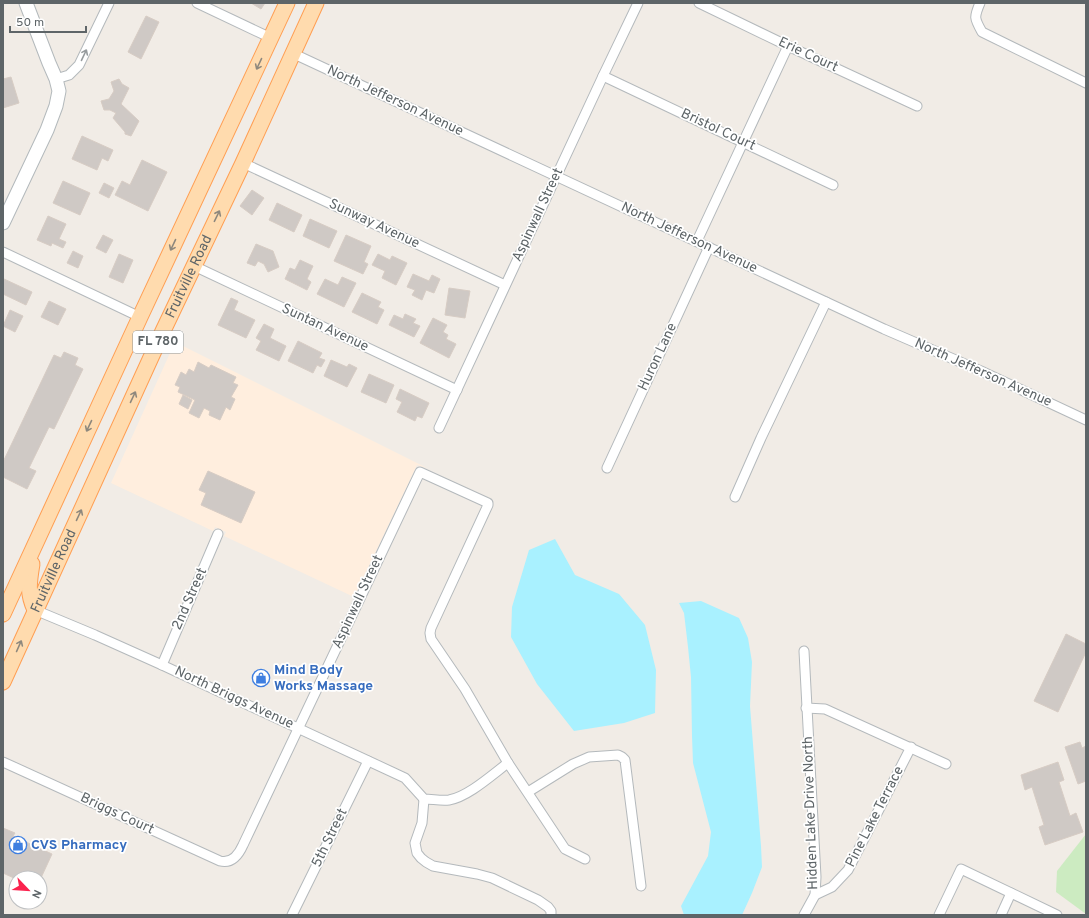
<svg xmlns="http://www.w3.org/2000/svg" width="1089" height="918" font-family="Overpass,sans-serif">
	<rect width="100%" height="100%" fill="#f1ece6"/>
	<polygon fill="#ffeede" points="175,342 427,468 417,465 354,597 224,536 226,532 215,527 213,531 111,483"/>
	<polygon fill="#ccebc1" points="1086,834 1086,914 1056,892 1057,871"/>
	<g fill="#a9f1ff">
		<polygon points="555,539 575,575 619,594 645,625 656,670 655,713 624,723 574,731 537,684 511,637 512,607 529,550"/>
		<polygon points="701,601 739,618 748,638 752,662 750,706 761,846 762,867 752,893 742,915 684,915 681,906 708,856 711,832 693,763 692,736 691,677 688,647 684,613 679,603"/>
	</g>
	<g fill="#cfc9c5" stroke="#d7ccc4">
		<polygon points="251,3 265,3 261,9"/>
		<polygon points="146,16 159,22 141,59 128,52"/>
		<polygon points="11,77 19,103 3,108 3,79"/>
		<polygon points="119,79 122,84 129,88 121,104 139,121 131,136 125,134 125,132 113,118 116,113 110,110 104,110 101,101 109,99 114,91 111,82"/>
		<polygon points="82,136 113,150 108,161 102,158 97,170 72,159"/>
		<polygon points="142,160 167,172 148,211 115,195 122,181 130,185"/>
		<polygon points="63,181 90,193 80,215 53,203"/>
		<polygon points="104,183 114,188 109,198 99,193"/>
		<polygon points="252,190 264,198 252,215 240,206"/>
		<polygon points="277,203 302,215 294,232 269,220"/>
		<polygon points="48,216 66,224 59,239 66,242 63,248 52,243 51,246 37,240"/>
		<polygon points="310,219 337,231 329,248 303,236"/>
		<polygon points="103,235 113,240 106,253 96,248"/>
		<polygon points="346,235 371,246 364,262 368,264 363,274 334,261"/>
		<polygon points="256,244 273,251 279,267 268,272 264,264 258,261 255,266 247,263"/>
		<polygon points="73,251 83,256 78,268 67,263"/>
		<polygon points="119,254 133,260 123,283 109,277"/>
		<polygon points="378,254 390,260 392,256 407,263 396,285 382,278 385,271 372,265"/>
		<polygon points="300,260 313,266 307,279 311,282 307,290 285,279 290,268 295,270"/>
		<polygon points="413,274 429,281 432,275 440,279 434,293 426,290 422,300 412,295 415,290 407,287"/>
		<polygon points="342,277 356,283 344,307 317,294 325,279 338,285"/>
		<polygon points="4,279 32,292 26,305 3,294 3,281"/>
		<polygon points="449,288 470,291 465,318 445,315"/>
		<polygon points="362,293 381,302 378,307 384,310 377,324 352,312"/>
		<polygon points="231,298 238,301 234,310 255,320 246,338 218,325"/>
		<polygon points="49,301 66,309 58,325 41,317"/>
		<polygon points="10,310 23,316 15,332 3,326"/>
		<polygon points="405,314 416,319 413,323 420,326 414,337 389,325 394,315 403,319"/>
		<polygon points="433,318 447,325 443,332 448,335 446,339 456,344 449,358 420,343"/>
		<polygon points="264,324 274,329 270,338 286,346 279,361 256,350 261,341 256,338"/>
		<polygon points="298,341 322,353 319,358 325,360 321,367 317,365 313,373 288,361"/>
		<polygon points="64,352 78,358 75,365 83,369 54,429 49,427 29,468 36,471 27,489 3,477 3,462 54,355 61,358"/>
		<polygon points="331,360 347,367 349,364 357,368 347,387 324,376"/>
		<polygon points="198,362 209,368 211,365 236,377 233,383 238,385 231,397 235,399 230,410 226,407 220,420 209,415 210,411 204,408 199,418 189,413 195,400 178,392 180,387 175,385 181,372 186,375 189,369 194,372"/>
		<polygon points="369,374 394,385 386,403 361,392"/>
		<polygon points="400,389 429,403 422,418 417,416 415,421 397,412 402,402 396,399"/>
		<polygon points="183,395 192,400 188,409 179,404"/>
		<polygon points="208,471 255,492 241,523 201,505 206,493 199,490"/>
		<polygon points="1066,634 1086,644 1086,652 1058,712 1034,701"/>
		<polygon points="1080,742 1082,748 1086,746 1086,781 1078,784 1065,747"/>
		<polygon points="1058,762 1064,780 1059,782 1070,816 1076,813 1083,832 1045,845 1039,827 1044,825 1032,787 1025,790 1021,775"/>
		<polygon points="3,828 15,833 13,836 52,854 40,880 40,878 16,878 16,879 3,873"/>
	</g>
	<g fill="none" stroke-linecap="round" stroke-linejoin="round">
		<defs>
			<g id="street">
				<polyline points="197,3 271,38"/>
				<polyline points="699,3 788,46 917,106"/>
				<path d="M980,3C974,17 974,18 982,32L1086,83"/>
				<polyline points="292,53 884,329 981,371 1086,420"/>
				<polyline points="603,76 833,185"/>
				<polyline points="56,79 69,75 79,65 109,3"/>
				<polyline points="243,163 505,285"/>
				<polyline points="697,241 788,46"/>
				<polyline points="3,252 140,317"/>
				<polyline points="194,266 457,390"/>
				<polyline points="439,428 603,76 638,3"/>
				<polyline points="607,468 709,247"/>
				<polyline points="735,497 761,438 826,302"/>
				<path d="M35,610L95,635L162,665L405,778L424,799C432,799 441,801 449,800C468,797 493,774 508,763"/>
				<polyline points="804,651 816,877 815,895 804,915"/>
				<polyline points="162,665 218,534"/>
				<polyline points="806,708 825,709 946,764"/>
				<path d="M3,762L220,861C232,864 239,854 243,845L420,472L488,503V505L431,628L430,633L431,639L465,689L508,763L565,849L585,859"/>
				<polyline points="528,792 573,764 589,757 618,755 622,757 625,760 641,886"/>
				<polyline points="424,799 422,823 415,843 417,853 421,858 426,862 433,866 477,874 492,878 538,900 548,907 551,911 551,915"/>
				<polyline points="815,895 832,887 848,870 911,747"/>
				<polyline points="292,915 368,761"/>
				<polyline points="939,915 961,869 1057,915"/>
				<polyline points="1001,915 1011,893"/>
			</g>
			<polyline id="secondary" points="3,223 47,130 56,106 59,91 56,79 49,63 26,3"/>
			<g id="primary">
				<path d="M32,564C29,582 27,593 35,610"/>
				<polyline points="3,614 140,317 287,3"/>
				<path id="s1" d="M3,682L163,331L243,163L316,3"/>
			</g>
		</defs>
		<use href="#street" stroke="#b4b9bc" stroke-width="11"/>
		<use href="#secondary" stroke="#b3b9bc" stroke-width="15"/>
		<use href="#primary" stroke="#ff9e52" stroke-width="17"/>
		<use href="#street" stroke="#fff" stroke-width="9"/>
		<use href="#secondary" stroke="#fff" stroke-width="13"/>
		<use href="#primary" stroke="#ffdbae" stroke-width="15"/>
	</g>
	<defs><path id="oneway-shaft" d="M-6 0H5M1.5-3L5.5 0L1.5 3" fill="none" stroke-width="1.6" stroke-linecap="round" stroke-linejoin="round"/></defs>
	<use stroke="#969b9d" href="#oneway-shaft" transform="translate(84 55) rotate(-65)"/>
	<g stroke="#8e887d">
		<use href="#oneway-shaft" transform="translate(259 64) rotate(115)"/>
		<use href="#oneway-shaft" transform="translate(217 216) rotate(-64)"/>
		<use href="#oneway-shaft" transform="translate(173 245) rotate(115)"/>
		<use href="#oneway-shaft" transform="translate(133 397) rotate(-65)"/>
		<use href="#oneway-shaft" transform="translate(89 426) rotate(115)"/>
		<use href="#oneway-shaft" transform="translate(79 515) rotate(-65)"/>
		<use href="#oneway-shaft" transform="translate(19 646) rotate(-66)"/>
	</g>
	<defs>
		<symbol id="shop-ring" viewBox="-11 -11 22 22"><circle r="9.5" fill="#fff" stroke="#3f7fe0" stroke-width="1.5"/><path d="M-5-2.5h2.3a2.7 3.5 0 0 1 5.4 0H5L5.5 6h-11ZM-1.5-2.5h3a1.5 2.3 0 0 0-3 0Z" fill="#3f7fe0"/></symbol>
	</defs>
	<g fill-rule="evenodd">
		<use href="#shop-ring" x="251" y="668" width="20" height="20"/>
		<use href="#shop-ring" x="8" y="835" width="20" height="20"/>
	</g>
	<g text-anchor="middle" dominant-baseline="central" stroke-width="3.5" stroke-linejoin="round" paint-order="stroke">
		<rect fill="#fff" stroke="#8e9395" stroke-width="1" x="133" y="331" width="50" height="22" rx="3"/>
		<g font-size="13" font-weight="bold" fill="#5e6568">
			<text x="158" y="342">FL 780</text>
		</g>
		<g font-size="14" fill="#5e6568" stroke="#fff">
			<text transform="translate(808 55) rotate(25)">Erie Court</text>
			<text transform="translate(395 101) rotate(25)">North Jefferson Avenue</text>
			<text transform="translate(718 130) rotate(25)">Bristol Court</text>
			<text transform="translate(538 215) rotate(-65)">Aspinwall Street</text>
			<text transform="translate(374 224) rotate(25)">Sunway Avenue</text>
			<text transform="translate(689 238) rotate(25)">North Jefferson Avenue</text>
			<text stroke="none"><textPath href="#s1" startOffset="446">Fruitville Road</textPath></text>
			<text transform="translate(325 328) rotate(25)">Suntan Avenue</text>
			<text transform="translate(658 357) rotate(-65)">Huron Lane</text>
			<text transform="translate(983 373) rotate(24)">North Jefferson Avenue</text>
			<text stroke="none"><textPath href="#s1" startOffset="122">Fruitville Road</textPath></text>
			<text transform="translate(190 599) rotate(-66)">2nd Street</text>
			<text transform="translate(358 602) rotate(-65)">Aspinwall Street</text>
			<text transform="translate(234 698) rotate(25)">North Briggs Avenue</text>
			<text transform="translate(811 813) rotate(-92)">Hidden Lake Drive North</text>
			<text transform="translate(117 814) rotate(25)">Briggs Court</text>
			<text transform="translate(875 817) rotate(-63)">Pine Lake Terrace</text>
			<text transform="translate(330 838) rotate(-64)">5th Street</text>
		</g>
		<g font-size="14" font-weight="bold" fill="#366cbe" stroke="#fff" text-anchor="start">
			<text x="274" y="670">Mind Body<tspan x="274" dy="16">Works Massage</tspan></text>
			<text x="31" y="845">CVS Pharmacy</text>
		</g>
	</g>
	<rect width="1089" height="918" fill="none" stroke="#5e6568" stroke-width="8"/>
	<g transform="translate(28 890) rotate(115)"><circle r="19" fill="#ffffff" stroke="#bfc1c3"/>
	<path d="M0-3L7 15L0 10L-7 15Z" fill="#fb234e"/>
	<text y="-6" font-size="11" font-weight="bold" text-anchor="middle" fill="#5e6568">N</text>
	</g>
	<path d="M10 26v6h76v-6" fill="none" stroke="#5e6568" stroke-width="2"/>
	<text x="16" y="26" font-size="12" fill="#5e6568" stroke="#ffffff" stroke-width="3" paint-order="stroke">50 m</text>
</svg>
